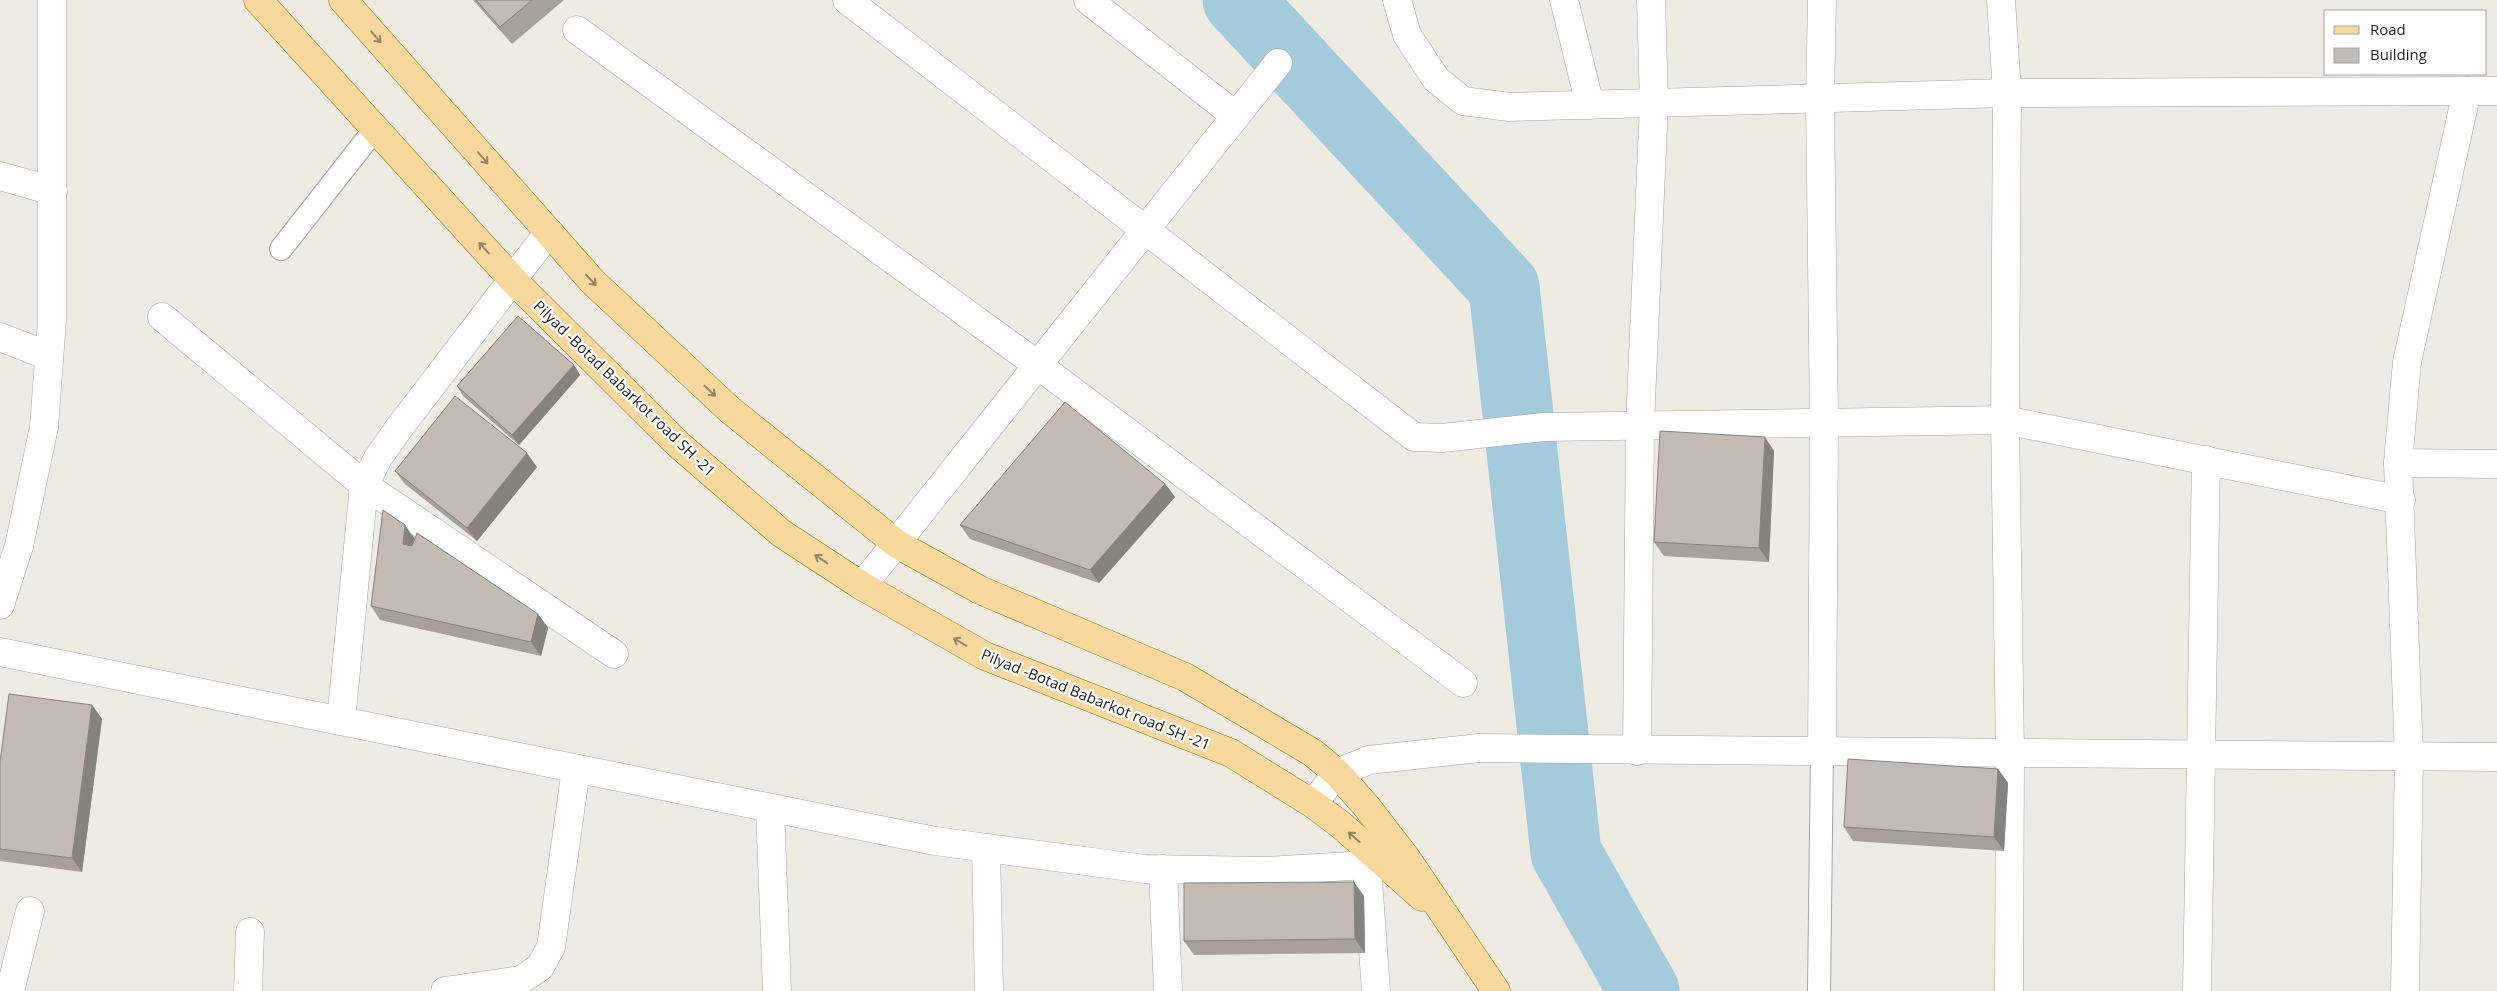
<svg xmlns="http://www.w3.org/2000/svg" width="2497" height="991" font-family="'Open Sans',sans-serif">
	<rect width="100%" height="100%" fill="#eeebe3"/>
	<g fill="none" stroke-linecap="round" stroke-linejoin="round">
		<polyline stroke="#a4cbdb" stroke-width="71" points="1238,0 1504,287 1566,853 1644,991"/>
		<defs>
			<g id="lane">
				<polyline points="281,249 375,129"/>
				<polyline points="1819,991 1822,753"/>
			</g>
			<g id="street">
				<polyline points="847,0 1414,437 1442,438 1544,427 2005,420 2401,500"/>
				<polyline points="1088,0 1236,116"/>
				<polyline points="1397,0 1407,35 1436,79 1463,101 1509,107 2007,93 2497,91"/>
				<polyline points="1564,0 1590,105"/>
				<polyline points="1822,0 1820,98 1824,423 1822,753"/>
				<polyline points="2001,0 2007,93 2005,420 2010,753 2009,991"/>
				<polyline points="577,30 1039,366 1463,683"/>
				<polyline points="0,176 53,191"/>
				<polyline points="162,317 364,485 614,654"/>
				<polyline points="0,337 49,356"/>
				<polyline points="2398,463 2497,464"/>
				<polyline points="862,586 1278,63"/>
				<polyline points="0,605 19,546 44,427 52,320 52,0"/>
				<polyline points="0,652 935,841 1145,869 1266,871 1384,864"/>
				<polyline points="341,721 364,485 378,458 399,428 549,232"/>
				<polyline points="1637,751 1640,425 1654,103 1651,0"/>
				<polyline points="1313,804 1337,773 1369,760 1479,748 2497,757"/>
				<polyline points="770,808 777,991"/>
				<polyline points="986,848 989,991"/>
				<polyline points="1367,866 1376,991"/>
				<polyline points="1163,869 1168,991"/>
				<polyline points="10,991 30,911"/>
				<polyline points="248,991 250,932"/>
				<polyline points="445,991 521,980 540,967 551,947 576,769"/>
				<polyline points="2197,991 2206,460"/>
				<polyline points="2405,991 2409,757 2398,463 2407,362 2467,91"/>
			</g>
			<g id="primary">
				<polyline points="258,0 512,279 679,445 781,533 862,586 985,656 1231,753 1313,804 1341,825 1422,897"/>
				<polyline points="343,0 593,282 730,410 897,544 980,590 1185,677 1313,753 1337,773 1367,807 1407,859 1496,991"/>
			</g>
		</defs>
		<use href="#lane" stroke="#a4a4a4" stroke-width="24"/>
		<use href="#street" stroke="#a4a4a4" stroke-width="29"/>
		<use href="#primary" stroke="#936d03" stroke-width="29"/>
		<use href="#lane" stroke="#fff" stroke-width="22"/>
		<use href="#street" stroke="#fff" stroke-width="28"/>
		<use href="#primary" stroke="#f9d89d" stroke-width="28"/>
	</g>
	<g fill="#a8a09a">
		<polygon points="473,0 564,0 512,44"/>
		<polygon points="574,365 580,375 519,445 463,396 457,386"/>
		<polygon points="1774,451 1769,562 1664,556 1654,542"/>
		<polygon points="537,467 477,541 405,484 395,471"/>
		<polygon points="1165,484 1175,497 1099,583 970,539 960,525"/>
		<polygon points="415,539 538,614 548,628 541,656 380,620 371,606"/>
		<polygon points="92,705 102,719 82,872 0,861 0,762"/>
		<polygon points="1998,769 2008,783 2004,851 1853,841 1844,827"/>
		<polygon points="1364,896 1365,953 1194,955 1184,941"/>
	</g>
	<g fill="#88827d">
		<polygon points="574,365 580,375 519,445 512,435"/>
		<polygon points="1765,437 1774,451 1769,562 1759,548"/>
		<polygon points="527,453 537,467 477,541 467,528"/>
		<polygon points="1165,484 1175,497 1099,583 1090,570"/>
		<polygon points="405,525 415,539 412,558 403,544"/>
		<polygon points="538,614 548,628 541,656 531,642"/>
		<polygon points="92,705 102,719 82,872 72,858"/>
		<polygon points="1998,769 2008,783 2004,851 1994,837"/>
		<polygon points="1354,882 1364,896 1365,953 1355,939"/>
	</g>
	<g fill="#c3bab3" stroke="#88827d">
		<polygon points="476,0 532,0 500,27"/>
		<polygon points="518,316 574,365 512,435 457,386"/>
		<polygon points="455,396 527,453 467,528 395,471"/>
		<polygon points="1065,402 1165,484 1090,570 960,525"/>
		<polygon points="1660,431 1765,437 1759,548 1654,542"/>
		<polygon points="383,510 405,525 403,544 412,546 417,533 538,614 531,642 371,606"/>
		<polygon points="9,694 92,705 72,858 0,849 0,762"/>
		<polygon points="1848,759 1998,769 1994,837 1844,827"/>
		<polygon points="1354,882 1355,939 1184,941 1184,883"/>
	</g>
	<defs><path id="oneway-shaft" d="M-6 0H5M1.5-3L5.5 0L1.5 3" fill="none" stroke-width="1.6" stroke-linecap="round" stroke-linejoin="round" transform="scale(1.25)"/></defs>
	<g stroke="#968463">
		<use href="#oneway-shaft" transform="translate(376 37) rotate(49)"/>
		<use href="#oneway-shaft" transform="translate(483 158) rotate(49)"/>
		<use href="#oneway-shaft" transform="translate(484 248) rotate(-132)"/>
		<use href="#oneway-shaft" transform="translate(591 280) rotate(47)"/>
		<use href="#oneway-shaft" transform="translate(710 391) rotate(43)"/>
		<use href="#oneway-shaft" transform="translate(821 559) rotate(-146)"/>
		<use href="#oneway-shaft" transform="translate(960 642) rotate(-150)"/>
		<use href="#oneway-shaft" transform="translate(1354 837) rotate(-139)"/>
	</g>
	<g text-anchor="middle" dominant-baseline="central" stroke-width="4.5" stroke-linejoin="round" paint-order="stroke">
		<g font-size="15" fill="#1d1d1d" stroke="#fff">
			<text transform="translate(625 388) rotate(44)">Pilyad -Botad Babarkot road SH -21</text>
			<text transform="translate(1096 699) rotate(22)">Pilyad -Botad Babarkot road SH -21</text>
		</g>
	</g>
	<rect x="2324" y="10" width="162" height="65" fill="#ffffff" stroke="#a5a5a5"/>
	<rect x="2334" y="26" width="25" height="8" fill="#f9d89d" stroke="#a5a5a5"/>
	<text x="2370" y="35" font-size="15" fill="#1d1d1d">Road</text>
	<rect x="2334" y="48" width="25" height="15" fill="#c3bab3" stroke="#a5a5a5"/>
	<text x="2370" y="60" font-size="15" fill="#1d1d1d">Building</text>
</svg>
